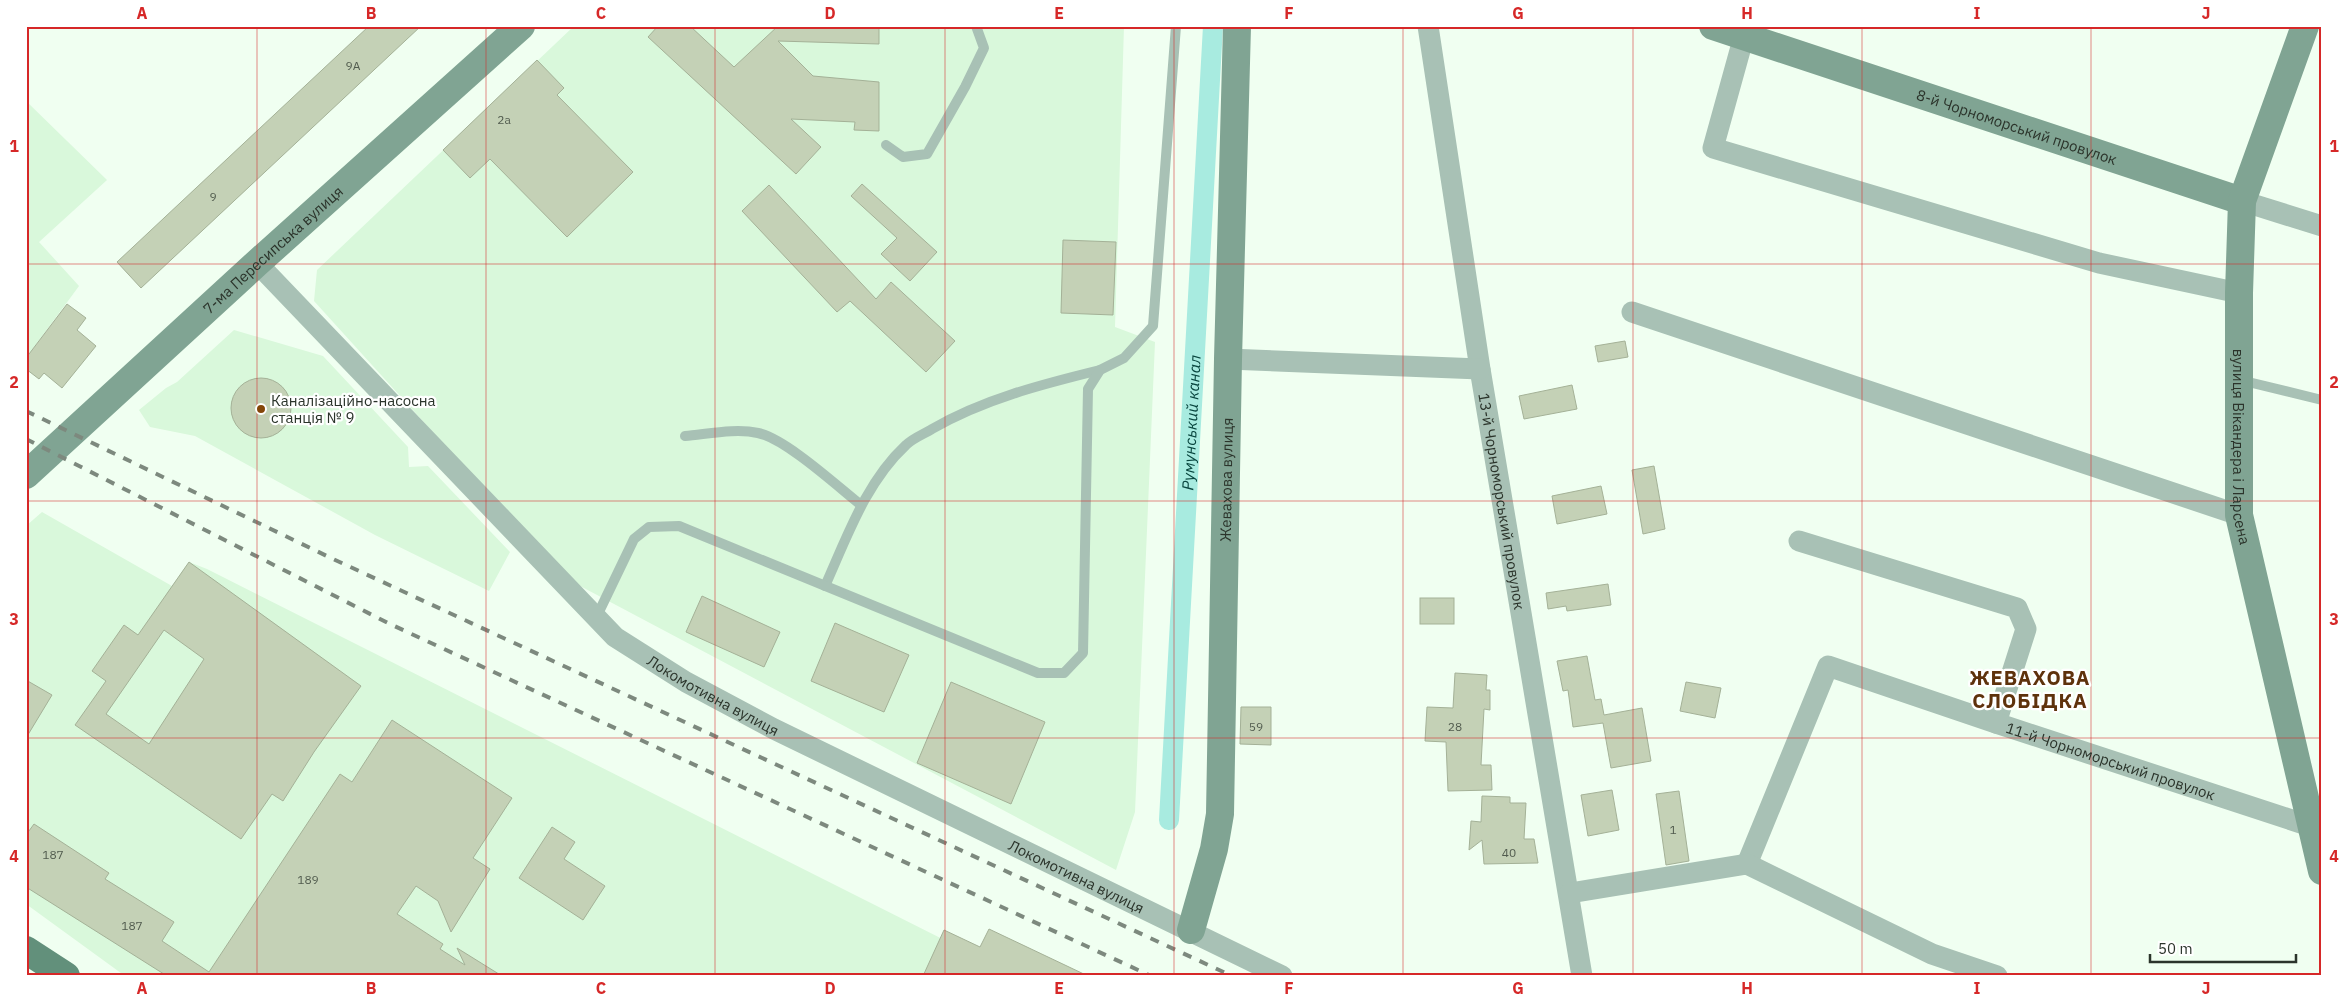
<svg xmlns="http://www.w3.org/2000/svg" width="2348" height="1002" font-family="'IBM Plex Sans',sans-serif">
	<rect width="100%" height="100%" fill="#f0fff1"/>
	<g fill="#d9f8db">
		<polygon points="574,26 1124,26 1115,327 1155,342 1135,812 1116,870 565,578 314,301 317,270"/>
		<polygon points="26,101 107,180 39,242 79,286 26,358"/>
		<polygon points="234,330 323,356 408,447 409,467 428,466 510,552 489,591 375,535 195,436 150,427 139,410 166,388 177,382"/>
		<polygon points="42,512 172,586 189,562 207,569 1016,976 125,976 26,904 26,526"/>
	</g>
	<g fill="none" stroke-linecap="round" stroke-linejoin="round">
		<path stroke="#a8ebe0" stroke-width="20" id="s1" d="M1169,820L1213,26"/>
	</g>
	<g fill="#c4d1b6" stroke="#a4b197" fill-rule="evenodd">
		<polygon points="369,26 421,26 141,288 117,262"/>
		<polygon points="658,26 690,26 734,67 778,26 879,26 879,44 778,41 813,76 879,82 879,131 854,130 855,122 791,119 821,147 796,174 648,37"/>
		<polygon points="537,60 564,88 557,95 633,172 567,237 490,159 470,178 443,150"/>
		<polygon points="862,184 937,252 910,281 881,254 897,238 851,196"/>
		<polygon points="769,185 876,299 891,282 955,341 926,372 850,301 837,312 742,211"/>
		<polygon points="1063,240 1116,242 1113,315 1061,313"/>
		<polygon points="67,304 86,318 77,330 96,346 62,388 44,373 39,379 26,369 26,358"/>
		<polygon points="1625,341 1628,357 1598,362 1595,346"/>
		<circle cx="261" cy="408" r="30"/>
		<polygon points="1572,385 1577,409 1524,419 1519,396"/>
		<polygon points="1654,466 1665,529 1643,534 1632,470"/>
		<polygon points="1601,486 1607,514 1557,524 1552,496"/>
		<path d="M189,562L361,686L314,752L283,801L272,794L241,839L75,725L106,681L92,671L124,625L138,635ZM164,630L204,659L149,744L106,714Z"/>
		<polygon points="1608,584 1611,605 1567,611 1566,606 1548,609 1546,593"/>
		<polygon points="702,596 780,632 764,667 686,632"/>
		<rect x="1420" y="598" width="34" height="26"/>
		<polygon points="835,623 909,655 884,712 811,681"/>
		<polygon points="1587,656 1595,700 1601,699 1604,715 1642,708 1651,761 1611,768 1603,723 1573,727 1568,690 1563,691 1557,661"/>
		<polygon points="1455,673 1487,675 1486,690 1490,690 1490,710 1484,709 1481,765 1491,765 1492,790 1448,791 1446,742 1425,741 1427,707 1453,708"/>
		<polygon points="26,680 52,695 26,738"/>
		<polygon points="951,682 1045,722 1011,804 917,763"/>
		<polygon points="1686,682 1721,688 1715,718 1680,711"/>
		<polygon points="1241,707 1271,707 1271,745 1240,744"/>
		<polygon points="392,720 512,798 473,858 490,869 451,932 438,901 416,886 397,914 443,944 440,949 465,965 457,948 502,976 167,976 26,887 26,835 34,824 109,873 105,879 174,922 162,941 209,972 340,774 352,782"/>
		<polygon points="1612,790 1619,830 1588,836 1581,795"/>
		<polygon points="1679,791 1689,861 1666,865 1656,794"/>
		<polygon points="1482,796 1510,797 1510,803 1526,803 1524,839 1534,839 1538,863 1484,864 1482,840 1469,850 1471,821 1481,822"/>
		<polygon points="552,827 575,842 564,859 605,886 583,920 519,878"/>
		<polygon points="989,929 1088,976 923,976 944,930 980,947"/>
	</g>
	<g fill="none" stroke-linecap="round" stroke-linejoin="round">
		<g stroke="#a8c1b5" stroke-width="10">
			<polyline points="886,145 903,157 927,154 965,87 984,48 976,26"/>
			<polyline points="2240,380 2322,400"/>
			<path d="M685,436C708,434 736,428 758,433C786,439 837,486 861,505"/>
			<path d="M825,586C847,537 866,482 906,445C913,438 924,434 932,429C984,399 1043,384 1100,370"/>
			<polyline points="596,618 634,539 649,527 679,526 1038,673 1064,673 1083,653 1088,389 1100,370 1124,358 1153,326 1176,26"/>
		</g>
		<g stroke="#a8c1b5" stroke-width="21">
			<path id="s2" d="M1428,26L1480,369L1582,976"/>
			<polyline points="1744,36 1713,148 2099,263 2239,293"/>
			<polyline points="2242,201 2322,226"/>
			<path id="s3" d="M257,263L615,637L686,682L774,729L1282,976"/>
			<polyline points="1632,312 2239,515"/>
			<polyline points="1228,359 1480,369"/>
			<polyline points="1799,541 2017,608 2026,629 1996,723"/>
			<path id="s4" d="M1747,864L1828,666L1996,723L2313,827"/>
			<polyline points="1570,893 1747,864 1932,954 1997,976"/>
		</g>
		<g stroke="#80a493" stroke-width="28">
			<path id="s5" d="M1713,26L2242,201"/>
			<path id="s6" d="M2305,26L2242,201L2239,293V515L2322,871"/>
			<path id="s7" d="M26,475L257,263L521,26"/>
			<path id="s8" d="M1191,930L1214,849L1220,814L1228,359L1237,26"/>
		</g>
		<polyline stroke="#62907b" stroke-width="28" points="26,950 66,976"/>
		<g stroke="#7d897e" stroke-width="4" stroke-dasharray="9 9" stroke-linecap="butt">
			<polyline points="26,411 331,558 1232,976"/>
			<polyline points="26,439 390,624 1151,976"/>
		</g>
	</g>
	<path fill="none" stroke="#d62828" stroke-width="1" stroke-opacity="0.55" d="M257,26V976M486,26V976M715,26V976M945,26V976M1174,26V976M1403,26V976M1633,26V976M1862,26V976M2091,26V976M26,264H2322M26,501H2322M26,738H2322"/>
	<circle fill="#844609" stroke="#fff" stroke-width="2" cx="261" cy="409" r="5"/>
	<g text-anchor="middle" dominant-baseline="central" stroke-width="4.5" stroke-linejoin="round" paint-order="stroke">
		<g font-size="12" fill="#515b4e">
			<text x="353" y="65">9А</text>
			<text x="504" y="119">2а</text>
			<text x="213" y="196">9</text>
			<text x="1256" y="726">59</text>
			<text x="1455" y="726">28</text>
			<text x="1673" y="829">1</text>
			<text x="1509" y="852">40</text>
			<text x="53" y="854">187</text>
			<text x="308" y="879">189</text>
			<text x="132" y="925">187</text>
		</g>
		<g font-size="15" fill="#2b342b" stroke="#fff">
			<text stroke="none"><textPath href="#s5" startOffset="320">8-й Чорноморський провулок</textPath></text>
			<text stroke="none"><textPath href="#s7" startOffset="334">7-ма Пересипська вулиця</textPath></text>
			<text stroke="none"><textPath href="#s6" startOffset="432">вулиця Вікандера і Ларсена</textPath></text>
			<text stroke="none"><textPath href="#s8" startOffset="454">Жевахова вулиця</textPath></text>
			<text stroke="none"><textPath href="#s2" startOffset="481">13-й Чорноморський провулок</textPath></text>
			<text stroke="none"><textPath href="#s3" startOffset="632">Локомотивна вулиця</textPath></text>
			<text stroke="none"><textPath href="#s4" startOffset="512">11-й Чорноморський провулок</textPath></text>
			<text stroke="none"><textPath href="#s3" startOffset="1038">Локомотивна вулиця</textPath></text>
		</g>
		<g font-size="15" fill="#2b342b" stroke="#fff" text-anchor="start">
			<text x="271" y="400">Каналізаційно-насосна<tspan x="271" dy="17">станція № 9</tspan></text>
		</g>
		<g font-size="16" font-style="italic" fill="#09463f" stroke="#fff">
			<text stroke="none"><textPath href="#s1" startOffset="398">Румунський канал</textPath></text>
		</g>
		<g font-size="20" font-weight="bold" letter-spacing="1" fill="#5e320c" stroke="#fff">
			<text x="2030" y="677">ЖЕВАХОВА<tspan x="2030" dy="23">СЛОБІДКА</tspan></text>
		</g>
	</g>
	<rect width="2348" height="1002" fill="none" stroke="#ffffff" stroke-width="55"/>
	<path d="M2150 954v8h146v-8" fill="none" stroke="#2b342b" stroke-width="2.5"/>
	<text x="2158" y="954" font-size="15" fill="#2b342b" stroke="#ffffff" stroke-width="4" paint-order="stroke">50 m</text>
	<rect x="28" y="28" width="2292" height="946" fill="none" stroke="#d62828" stroke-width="2"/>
	<g font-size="16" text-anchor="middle" font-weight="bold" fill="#d62828">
		<text x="142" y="19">A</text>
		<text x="371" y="19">B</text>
		<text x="601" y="19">C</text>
		<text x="830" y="19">D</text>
		<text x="1059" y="19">E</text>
		<text x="1289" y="19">F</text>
		<text x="1518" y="19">G</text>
		<text x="1747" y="19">H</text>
		<text x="1977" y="19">I</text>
		<text x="2206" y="19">J</text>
		<text x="14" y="152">1</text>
		<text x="2334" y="152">1</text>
		<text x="14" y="388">2</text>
		<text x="2334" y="388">2</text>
		<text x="14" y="625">3</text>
		<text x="2334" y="625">3</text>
		<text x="14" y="862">4</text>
		<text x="2334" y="862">4</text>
		<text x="142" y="994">A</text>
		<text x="371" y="994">B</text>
		<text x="601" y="994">C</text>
		<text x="830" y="994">D</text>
		<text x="1059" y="994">E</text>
		<text x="1289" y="994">F</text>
		<text x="1518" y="994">G</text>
		<text x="1747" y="994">H</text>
		<text x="1977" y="994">I</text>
		<text x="2206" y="994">J</text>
	</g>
</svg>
